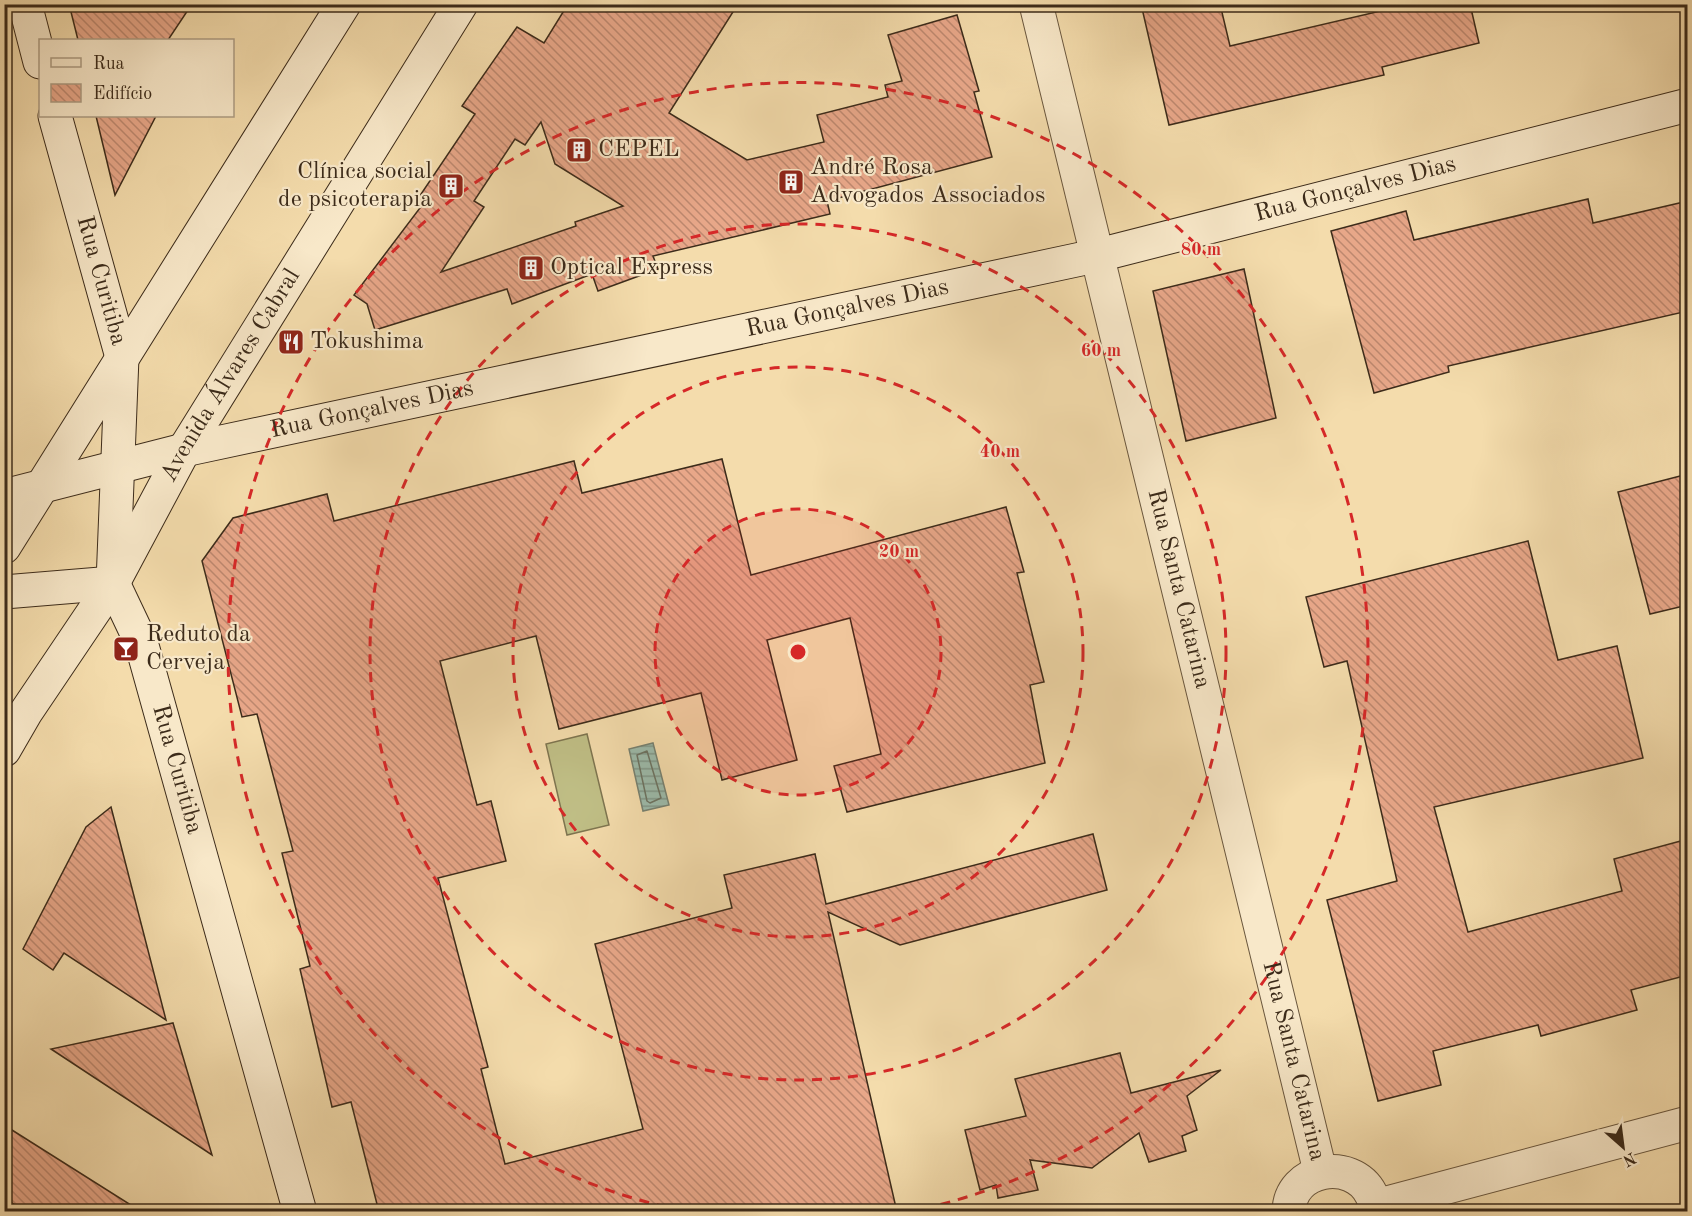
<svg xmlns="http://www.w3.org/2000/svg" width="1692" height="1216" font-family="'Old Standard TT',serif">
	<defs>
		<pattern id="water-rules" width="6" height="5" patternUnits="userSpaceOnUse" patternTransform="scale(1.5)"><rect width="6" height="5" fill="#9cbbab"/><path d="M0 2.5h6" fill="none" stroke="#80988a"/></pattern>
		<pattern id="building-back-hatch" width="6" height="6" patternUnits="userSpaceOnUse" patternTransform="scale(1.5)"><rect width="6" height="6" fill="#e8a789"/><path d="M-1 5l2 2M0 0l6 6M5-1l2 2" fill="none" stroke="#bd886f"/></pattern>
	</defs>
	<rect width="100%" height="100%" fill="#f4dcac"/>
	<filter id="stains"><feTurbulence type="fractalNoise" baseFrequency=".00333" numOctaves="4"/><feColorMatrix values="0 0 0 0 .2 0 0 0 0 .09 0 0 0 0 .02 0 0 0 .5 -.17"/></filter>
	<radialGradient id="worn" r=".72"><stop offset=".6" stop-color="#630" stop-opacity="0"/><stop offset="1" stop-color="#630" stop-opacity=".3"/></radialGradient>
	<polygon fill="#c0bf86" stroke="#7e7550" stroke-width="1.5" points="587,734 609,825 567,835 546,744"/>
	<polygon fill="url(#water-rules)" stroke="#768171" stroke-width="1.5" points="653,743 669,805 643,811 629,749"/>
	<g fill="none" stroke-linecap="round" stroke-linejoin="round">
		<polygon stroke="#6c7362" stroke-width="1.5" points="647,751 661,798 650,803 647,801 637,755"/>
	</g>
	<g fill="url(#building-back-hatch)" stroke="#3c2b1a" stroke-width="1.5" fill-rule="evenodd">
		<polygon points="69,4 192,4 168,40 78,40"/>
		<path d="M568,4H738L669,113L747,160L824,142L817,115L888,97L885,85L902,81L888,35L957,15L979,91L974,92L992,157L827,201L830,214L653,256L658,269L598,291L592,274L512,304L507,289L375,330L367,304L354,295L423,204L417,200L475,114L462,106L517,27L544,43ZM541,122L555,164L623,206L575,222L576,226L441,272L484,207L474,201L515,139L525,145Z"/>
		<polygon points="1141,4 1220,4 1230,46 1385,10 1383,4 1470,4 1479,43 1382,67 1384,75 1169,125"/>
		<polygon points="96,116 156,116 115,195"/>
		<polygon points="1588,199 1593,223 1688,201 1688,311 1448,366 1449,372 1374,393 1331,231 1406,211 1414,240"/>
		<polygon points="1244,269 1276,418 1186,441 1153,291"/>
		<polygon points="722,459 751,575 1006,507 1024,572 1017,573 1044,682 1030,685 1045,763 847,812 834,766 881,754 850,618 767,640 797,760 722,780 701,693 559,729 536,636 440,661 477,805 491,801 506,861 438,878 488,1067 481,1069 505,1164 643,1129 595,944 732,908 724,875 815,854 826,904 1093,834 1107,890 900,945 828,912 897,1212 379,1212 351,1102 332,1107 300,969 310,966 282,853 293,851 257,714 242,717 202,561 233,518 327,494 334,521 574,461 582,493"/>
		<polygon points="1688,474 1688,605 1650,614 1618,492"/>
		<polygon points="1528,541 1558,660 1617,646 1643,758 1434,807 1468,932 1622,891 1614,859 1688,839 1688,975 1631,990 1637,1010 1541,1036 1538,1025 1433,1051 1441,1085 1378,1101 1327,900 1397,881 1347,661 1324,667 1306,597"/>
		<polygon points="111,807 166,1020 64,953 53,970 23,949 86,827"/>
		<polygon points="173,1023 212,1155 51,1049"/>
		<polygon points="1120,1053 1131,1093 1221,1070 1187,1096 1197,1130 1182,1136 1186,1151 1149,1162 1139,1133 1092,1168 1030,1160 1038,1190 998,1198 996,1185 980,1190 965,1130 1026,1116 1015,1079"/>
		<polygon points="4,1125 142,1212 26,1212 4,1198"/>
	</g>
	<g fill="none" stroke-linecap="round" stroke-linejoin="round">
		<defs>
			<g id="street">
				<path id="s1" d="M1036,4L1320,1171"/>
				<polyline points="1376,1206 1688,1123"/>
				<path d="M1289,1212C1289,1168 1352,1157 1371,1194C1374,1200 1377,1204 1376,1212"/>
			</g>
			<g id="secondary">
				<polyline points="25,4 40,62"/>
				<path id="s2" d="M55,116L122,357L113,583L141,642L300,1212"/>
				<path id="s3" d="M4,496L184,450L1095,256L1688,105"/>
				<polyline points="4,547 344,4"/>
				<polyline points="4,592 113,583"/>
				<path id="s4" d="M4,750L26,712L113,583L184,450L461,4"/>
			</g>
		</defs>
		<use href="#street" stroke="#6a573e" stroke-width="35"/>
		<use href="#secondary" stroke="#3c2b1a" stroke-width="35"/>
		<use href="#street" stroke="#f8e8c9" stroke-width="33"/>
		<use href="#secondary" stroke="#f8e8c9" stroke-width="33"/>
	</g>
	<circle cx="798" cy="652" r="143" fill="#d62828" fill-opacity=".12"/>
	<g fill="none" stroke="#d62828" stroke-width="3" stroke-dasharray="10 8">
		<circle cx="798" cy="652" r="143"/>
		<circle cx="798" cy="652" r="285"/>
		<circle cx="798" cy="652" r="428"/>
		<path d="M684 1211A570 570 0 1 1 912 1211"/>
	</g>
	<defs>
		<symbol id="building-square" viewBox="-11 -11 22 22"><rect x="-9" y="-9" width="18" height="18" rx="4" fill="#8f2418" stroke="#f8e8c9"/><path d="M-4-6H4V6H1V3H-1V6H-4ZM-2.5-4.3h1.7v1.8h-1.7ZM.8-4.3h1.7v1.8H.8ZM-2.5-1h1.7V.8h-1.7ZM.8-1h1.7V.8H.8Z" fill="#fff"/></symbol>
		<symbol id="restaurant-square" viewBox="-11 -11 22 22"><rect x="-9" y="-9" width="18" height="18" rx="4" fill="#8f2418" stroke="#f8e8c9"/><path d="M-5-6h1v4h1v-4h1v4h1v-4h1v5L-1.5 .5V6h-2V.5L-5-1ZM5-6V6H3V1.5H1.5Q1.5-4 5-6Z" fill="#fff"/></symbol>
		<symbol id="bar-square" viewBox="-11 -11 22 22"><rect x="-9" y="-9" width="18" height="18" rx="4" fill="#8f2418" stroke="#f8e8c9"/><path d="M-6-5H6L.8 .8V4.5H3.5V6h-7V4.5H-.8V.8Z" fill="#fff"/></symbol>
	</defs>
	<g fill-rule="evenodd">
		<use href="#building-square" x="564" y="135" width="30" height="30"/>
		<use href="#building-square" x="776" y="167" width="30" height="30"/>
		<use href="#building-square" x="436" y="171" width="30" height="30"/>
		<use href="#building-square" x="516" y="253" width="30" height="30"/>
		<use href="#restaurant-square" x="276" y="327" width="30" height="30"/>
		<use href="#bar-square" x="111" y="634" width="30" height="30"/>
	</g>
	<g text-anchor="middle" dominant-baseline="central" stroke-width="4.5" stroke-linejoin="round" paint-order="stroke">
		<g font-size="24" fill="#3c2b1a" stroke="#f8e8c9" text-anchor="start">
			<text x="598" y="150">CEPEL</text>
			<text x="810" y="168">André Rosa<tspan x="810" dy="28">Advogados Associados</tspan></text>
			<text x="432" y="172" text-anchor="end">Clínica social<tspan x="432" dy="28">de psicoterapia</tspan></text>
			<text x="550" y="268">Optical Express</text>
			<text x="310" y="342">Tokushima</text>
			<text x="146" y="635">Reduto da<tspan x="146" dy="28">Cerveja</tspan></text>
		</g>
		<g font-size="24" fill="#3c2b1a" stroke="#f8e8c9">
			<text stroke="none"><textPath href="#s3" startOffset="1386">Rua Gonçalves Dias</textPath></text>
			<text stroke="none"><textPath href="#s2" startOffset="171">Rua Curitiba</textPath></text>
			<text stroke="none"><textPath href="#s3" startOffset="864">Rua Gonçalves Dias</textPath></text>
			<text stroke="none"><textPath href="#s4" startOffset="438">Avenida Álvares Cabral</textPath></text>
			<text stroke="none"><textPath href="#s3" startOffset="378">Rua Gonçalves Dias</textPath></text>
			<text stroke="none"><textPath href="#s1" startOffset="602">Rua Santa Catarina</textPath></text>
			<text stroke="none"><textPath href="#s2" startOffset="674">Rua Curitiba</textPath></text>
			<text stroke="none"><textPath href="#s1" startOffset="1088">Rua Santa Catarina</textPath></text>
		</g>
	</g>
	<circle cx="798" cy="652" r="9" fill="#d62828" stroke="#f8e8c9" stroke-width="3"/>
	<g font-size="18" text-anchor="middle" font-weight="bold" fill="#d62828" stroke="#f8e8c9" stroke-width="4.5" stroke-linejoin="round" paint-order="stroke">
		<text x="1201" y="255">80 m</text>
		<text x="1101" y="356">60 m</text>
		<text x="1000" y="457">40 m</text>
		<text x="899" y="557">20 m</text>
	</g>
	<rect width="1692" height="1216" fill="none" stroke="#f4dcac" stroke-width="24"/>
	<rect x="6" y="6" width="1680" height="1204" fill="none" stroke="#3c2b1a" stroke-width="3"/>
	<rect x="12" y="12" width="1668" height="1192" fill="none" stroke="#3c2b1a" stroke-width="1.5"/>
	<rect x="39" y="39" width="195" height="78" fill="#f8e8c9" stroke="#ad9c83" stroke-width="1.5"/>
	<rect x="51" y="58" width="30" height="9" fill="#f8e8c9" stroke="#ad9c83" stroke-width="1.5"/>
	<text x="93" y="69" font-size="18" fill="#3c2b1a">Rua</text>
	<rect x="51" y="84" width="30" height="18" fill="url(#building-back-hatch)" stroke="#ad9c83" stroke-width="1.5"/>
	<text x="93" y="99" font-size="18" fill="#3c2b1a">Edifício</text>
	<g transform="translate(1623 1147) rotate(152)" stroke="#f8e8c9" stroke-width="4.5" paint-order="stroke">
	<path d="M0-4.5L10 22L0 15L-10 22Z" fill="#3c2b1a"/>
	<text y="-9" font-size="16" font-weight="bold" text-anchor="middle" fill="#3c2b1a">N</text>
	</g>
	<rect width="100%" height="100%" filter="url(#stains)"/>
	<rect width="100%" height="100%" fill="url(#worn)"/>
</svg>
